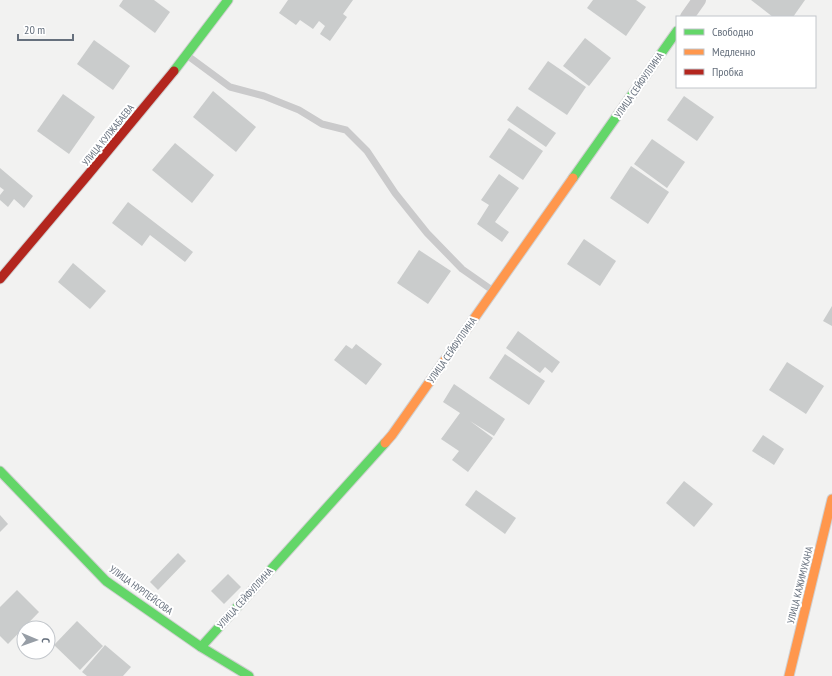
<svg xmlns="http://www.w3.org/2000/svg" width="832" height="676" font-family="'PT Sans Narrow',sans-serif">
	<rect width="100%" height="100%" fill="#f2f2f1"/>
	<g fill="#cacccc">
		<polygon points="123,0 154,0 170,12 155,33 119,6"/>
		<polygon points="288,0 353,0 343,14 347,17 330,41 320,34 325,26 319,21 313,29 300,20 296,25 279,13"/>
		<polygon points="593,0 636,0 646,7 626,36 587,8"/>
		<polygon points="751,0 805,0 793,17 773,17"/>
		<polygon points="585,38 611,58 589,86 563,66"/>
		<polygon points="94,40 130,66 113,90 77,64"/>
		<polygon points="548,61 586,87 567,115 528,89"/>
		<polygon points="213,91 256,127 236,152 193,117"/>
		<polygon points="63,94 95,117 69,154 37,131"/>
		<polygon points="684,96 714,117 697,141 667,120"/>
		<polygon points="517,106 556,133 546,147 507,120"/>
		<polygon points="509,128 543,151 523,180 489,157"/>
		<polygon points="652,139 685,162 667,188 634,164"/>
		<polygon points="175,143 214,175 192,203 152,170"/>
		<polygon points="631,166 669,192 648,224 610,198"/>
		<polygon points="0,168 33,196 24,208 14,199 8,207 0,200 0,195 4,190 0,187"/>
		<polygon points="499,174 519,188 495,222 509,232 502,242 477,224 489,205 481,200"/>
		<polygon points="128,202 193,252 185,262 150,235 142,246 112,223"/>
		<polygon points="584,239 616,261 600,286 567,264"/>
		<polygon points="419,250 451,271 428,304 397,283"/>
		<polygon points="73,263 106,291 90,309 58,282"/>
		<polygon points="832,306 832,326 823,321"/>
		<polygon points="518,331 560,362 552,373 545,367 540,373 506,348"/>
		<polygon points="356,344 382,364 366,385 334,360 346,345 352,349"/>
		<polygon points="505,354 545,381 529,405 489,378"/>
		<polygon points="787,362 824,386 806,414 769,390"/>
		<polygon points="454,384 505,419 494,436 470,421 493,438 468,472 452,460 459,451 441,439 460,413 443,402"/>
		<polygon points="763,435 784,449 774,465 752,451"/>
		<polygon points="684,481 713,504 694,527 666,503"/>
		<polygon points="476,490 516,518 505,534 465,505"/>
		<polygon points="0,515 8,524 0,532"/>
		<polygon points="178,553 186,561 158,590 150,582"/>
		<polygon points="228,574 241,587 224,604 211,591"/>
		<polygon points="17,590 39,612 8,644 0,636 0,607"/>
		<polygon points="77,621 103,646 80,670 54,645"/>
		<polygon points="105,645 131,667 123,676 87,676 82,672"/>
	</g>
	<g fill="none" stroke-linecap="round" stroke-linejoin="round">
		<defs>
			<g id="fast">
				<polyline points="174,71 228,0"/>
				<polyline points="573,178 677,31"/>
				<polyline points="0,471 106,581 201,647 249,676"/>
				<polyline points="201,647 385,443"/>
			</g>
			<g id="slow">
				<polyline points="385,443 392,435 573,178"/>
				<polyline points="789,676 832,499"/>
			</g>
			<polyline id="jam" points="0,279 87,176 174,71"/>
		</defs>
		<use href="#fast" stroke="#d0d0d1" stroke-width="11"/>
		<use href="#slow" stroke="#d0d0d1" stroke-width="11"/>
		<use href="#jam" stroke="#d0d0d1" stroke-width="11"/>
		<polyline stroke="#cacacb" stroke-width="7" points="188,56 230,87 264,96 299,110 322,124 346,130 367,151 395,193 427,233 462,269 492,290"/>
		<polyline stroke="#cacacb" stroke-width="14" points="687,17 699,0"/>
		<use href="#fast" stroke="#63d668" stroke-width="9"/>
		<use href="#slow" stroke="#ff974d" stroke-width="9"/>
		<use href="#jam" stroke="#b3261e" stroke-width="9"/>
	</g>
	<g text-anchor="middle" dominant-baseline="central" stroke-width="4" stroke-linejoin="round" paint-order="stroke">
		<g font-size="10" fill="#66707d" stroke="#fff">
			<text transform="translate(639 85) rotate(-55)">УЛИЦА СЕЙФУЛЛИНА</text>
			<text transform="translate(108 135) rotate(-51)">УЛИЦА КУЛЖАБАЕВА</text>
			<text transform="translate(452 350) rotate(-55)">УЛИЦА СЕЙФУЛЛИНА</text>
			<text transform="translate(800 585) rotate(-76)">УЛИЦА КАЖИМУКАНА</text>
			<text transform="translate(141 590) rotate(36)">УЛИЦА НУРПЕЙСОВА</text>
			<text transform="translate(245 598) rotate(-48)">УЛИЦА СЕЙФУЛЛИНА</text>
		</g>
	</g>
	<rect x="676" y="16" width="140" height="72" fill="#ffffff" stroke="#c2c6cb"/>
	<rect x="684" y="29" width="20" height="6" fill="#63d668" stroke="#c2c6cb"/>
	<text x="712" y="36" font-size="12" fill="#66707d">Свободно</text>
	<rect x="684" y="49" width="20" height="6" fill="#ff974d" stroke="#c2c6cb"/>
	<text x="712" y="56" font-size="12" fill="#66707d">Медленно</text>
	<rect x="684" y="69" width="20" height="6" fill="#b3261e" stroke="#c2c6cb"/>
	<text x="712" y="76" font-size="12" fill="#66707d">Пробка</text>
	<g transform="translate(36 640) rotate(92)"><circle r="19" fill="#ffffff" stroke="#c2c6cb"/>
	<path d="M0-3L7 15L0 10L-7 15Z" fill="#979ea6"/>
	<text y="-6" font-size="11" font-weight="bold" text-anchor="middle" fill="#66707d">С</text>
	</g>
	<path d="M18 34v6h55v-6" fill="none" stroke="#66707d" stroke-width="2"/>
	<text x="24" y="34" font-size="12" fill="#66707d" stroke="#ffffff" stroke-width="3" paint-order="stroke">20 m</text>
</svg>
